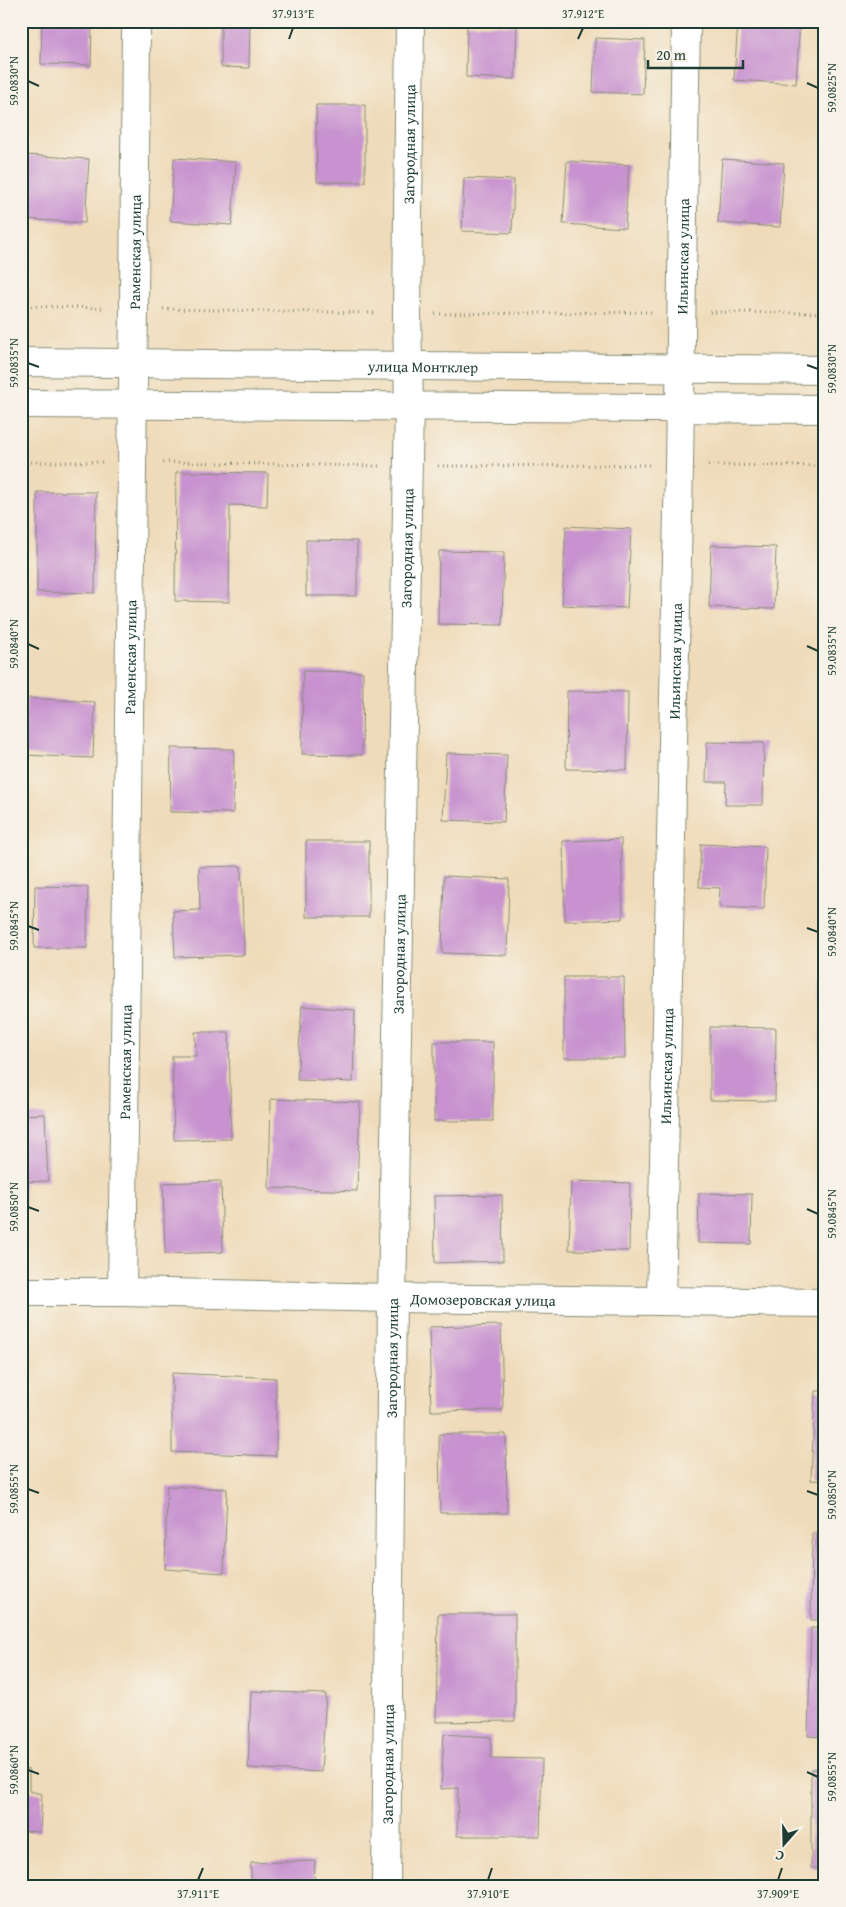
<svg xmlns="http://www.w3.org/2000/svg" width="846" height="1907" font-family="'Gentium Book Plus',serif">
	<rect width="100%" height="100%" fill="#f7f3e8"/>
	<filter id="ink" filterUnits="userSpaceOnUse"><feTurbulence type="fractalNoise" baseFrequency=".02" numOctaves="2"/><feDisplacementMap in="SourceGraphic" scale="10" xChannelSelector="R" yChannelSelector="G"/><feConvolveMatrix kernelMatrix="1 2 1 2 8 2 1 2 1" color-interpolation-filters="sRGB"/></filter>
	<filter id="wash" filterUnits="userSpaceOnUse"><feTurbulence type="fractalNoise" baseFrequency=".0096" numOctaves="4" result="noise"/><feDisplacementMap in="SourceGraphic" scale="20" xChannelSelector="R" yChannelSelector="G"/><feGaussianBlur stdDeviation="1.12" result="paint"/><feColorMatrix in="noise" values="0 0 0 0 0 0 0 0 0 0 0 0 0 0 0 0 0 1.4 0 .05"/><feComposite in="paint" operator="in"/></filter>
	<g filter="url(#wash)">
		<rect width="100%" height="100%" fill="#efdbb9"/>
		<g id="blocks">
			<g fill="#c792cf">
				<polygon points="42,21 92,21 91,65 41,64"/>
				<polygon points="331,21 366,21 365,24 331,23"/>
				<polygon points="738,21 800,21 796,84 734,80"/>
				<polygon points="221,22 250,23 249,68 221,67"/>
				<polygon points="467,24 517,26 515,79 466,77"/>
				<polygon points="595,38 645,40 643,94 593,92"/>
				<polygon points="316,105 365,105 365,182 317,182"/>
				<polygon points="27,155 89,159 85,223 23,219"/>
				<polygon points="174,158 236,162 232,225 170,221"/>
				<polygon points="722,159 784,163 780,227 718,223"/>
				<polygon points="567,161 629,165 625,228 563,224"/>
				<polygon points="464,178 514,180 512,233 462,231"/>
				<polygon points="176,472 268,473 267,506 230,505 229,602 175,601"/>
				<polygon points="37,492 96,492 95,593 37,592"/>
				<polygon points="566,526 631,529 627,608 562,605"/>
				<polygon points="306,540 357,541 357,596 306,596"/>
				<polygon points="711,545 776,547 774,609 709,607"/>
				<polygon points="439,551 504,552 502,625 438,624"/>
				<polygon points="303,671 363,672 362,755 302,754"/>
				<polygon points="567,691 628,692 627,770 566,769"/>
				<polygon points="26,698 95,702 93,758 23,755"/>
				<polygon points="707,742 764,743 763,805 725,805 726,782 706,782"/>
				<polygon points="171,748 234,749 233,813 170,812"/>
				<polygon points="446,753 507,755 504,822 443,820"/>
				<polygon points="621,839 623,919 565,921 563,841"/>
				<rect x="306" y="841" width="63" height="76"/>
				<polygon points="701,844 766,847 764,909 719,907 720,888 699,887"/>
				<polygon points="241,866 244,955 175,957 173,911 200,910 199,867"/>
				<polygon points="444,876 509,879 507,955 442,953"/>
				<polygon points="35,886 88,887 87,948 34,948"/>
				<polygon points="564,977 624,977 625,1058 564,1058"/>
				<polygon points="822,982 825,982 825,1052 820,1052"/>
				<polygon points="302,1006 355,1010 353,1082 297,1080"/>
				<polygon points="710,1027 776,1028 775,1101 710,1100"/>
				<polygon points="195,1032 229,1032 231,1139 174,1140 172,1056 196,1056"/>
				<rect x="434" y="1042" width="59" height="79"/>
				<polygon points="271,1099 360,1102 357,1191 269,1188"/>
				<polygon points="45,1114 48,1181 24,1182 26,1241 21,1241 21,1115"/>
				<polygon points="221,1181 223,1252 165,1254 163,1183"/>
				<polygon points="571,1181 630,1183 629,1251 569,1250"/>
				<polygon points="699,1193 752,1194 751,1244 698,1243"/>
				<polygon points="502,1195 503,1261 435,1263 434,1196"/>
				<polygon points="820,1202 825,1202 825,1275 821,1275"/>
				<polygon points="501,1325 503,1410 431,1411 429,1327"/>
				<polygon points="172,1373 276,1378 276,1456 172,1452"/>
				<polygon points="815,1391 825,1391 825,1481 811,1480"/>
				<polygon points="439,1434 506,1434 507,1513 440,1513"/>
				<polygon points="167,1486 227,1489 224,1573 165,1569"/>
				<polygon points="812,1533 825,1533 825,1620 811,1620"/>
				<polygon points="438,1614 515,1614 515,1721 436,1722"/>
				<polygon points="811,1628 825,1628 825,1737 808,1736"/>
				<polygon points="251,1691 326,1694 321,1772 248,1768"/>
				<polygon points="444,1734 491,1737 491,1758 542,1759 540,1836 457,1836 458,1788 441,1789"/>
				<polygon points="21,1769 29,1770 29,1791 42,1794 40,1832 21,1831"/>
				<rect x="811" y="1769" width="14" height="99"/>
				<polygon points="315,1861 314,1886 251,1886 251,1863"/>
			</g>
		</g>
	</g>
	<g filter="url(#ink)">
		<use href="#blocks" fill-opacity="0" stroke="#878c76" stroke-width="1"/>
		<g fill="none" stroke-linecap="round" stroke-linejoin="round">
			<defs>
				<g id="minor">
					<path id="s1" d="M21,362L825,370"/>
					<polyline points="21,404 825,409"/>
					<path id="s2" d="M21,1292H122L392,1298L825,1303"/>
					<path id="s3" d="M122,1292L134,308L136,21"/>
					<path id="s4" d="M661,1301L679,465L686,21"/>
					<path id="s5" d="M386,1886L392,1298L409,406L407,314L410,21"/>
				</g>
			</defs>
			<use href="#minor" stroke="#878c76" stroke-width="30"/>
			<g stroke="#878c76" stroke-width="3" stroke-dasharray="1 4" stroke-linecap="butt">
				<polyline points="21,306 104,308"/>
				<polyline points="163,309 377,313"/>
				<polyline points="710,312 825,313"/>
				<polyline points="435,314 652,312"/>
				<polyline points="21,462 102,462"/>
				<polyline points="163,462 379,466"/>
				<polyline points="708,465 825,466"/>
				<polyline points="438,466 649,465"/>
			</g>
			<use href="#minor" stroke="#fff" stroke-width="28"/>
		</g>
	</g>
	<path fill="none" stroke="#1f3d34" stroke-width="2" d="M289,39L293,28M578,39L583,28M28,81L39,86M807,83L818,88M28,363L39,367M807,365L818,369M28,644L39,649M807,646L818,651M28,926L39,930M807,928L818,932M28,1207L39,1211M807,1209L818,1214M28,1489L39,1493M807,1491L818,1495M28,1770L39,1774M807,1772L818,1777M198,1880L203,1868M488,1880L492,1868M778,1880L782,1868"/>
	<g text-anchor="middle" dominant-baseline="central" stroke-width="4" stroke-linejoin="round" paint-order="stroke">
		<g font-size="15" fill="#1f3d34" stroke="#f7f3e8">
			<text stroke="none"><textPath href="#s5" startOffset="1742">Загородная улица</textPath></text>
			<text stroke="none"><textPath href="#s3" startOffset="1040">Раменская улица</textPath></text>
			<text stroke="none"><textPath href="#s4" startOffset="1045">Ильинская улица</textPath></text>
			<text stroke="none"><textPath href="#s1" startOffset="402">улица Монтклер</textPath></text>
			<text stroke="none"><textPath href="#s5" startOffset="1338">Загородная улица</textPath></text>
			<text stroke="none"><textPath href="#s3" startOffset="635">Раменская улица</textPath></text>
			<text stroke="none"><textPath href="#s4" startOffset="640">Ильинская улица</textPath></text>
			<text stroke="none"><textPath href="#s5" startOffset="932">Загородная улица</textPath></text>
			<text stroke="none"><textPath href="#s3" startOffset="230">Раменская улица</textPath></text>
			<text stroke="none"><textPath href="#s4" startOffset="235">Ильинская улица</textPath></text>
			<text stroke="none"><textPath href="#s2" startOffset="462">Домозеровская улица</textPath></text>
			<text stroke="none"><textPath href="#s5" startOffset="528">Загородная улица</textPath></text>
			<text stroke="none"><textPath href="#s5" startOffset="122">Загородная улица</textPath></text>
		</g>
	</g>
	<rect width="846" height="1907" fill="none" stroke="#f7f3e8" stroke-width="55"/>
	<g transform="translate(784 1844) rotate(200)" stroke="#f7f3e8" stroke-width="4" paint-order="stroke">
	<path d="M0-4L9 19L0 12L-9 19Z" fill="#1f3d34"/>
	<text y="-8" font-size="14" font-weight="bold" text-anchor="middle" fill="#1f3d34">С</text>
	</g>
	<path d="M648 60v8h95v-8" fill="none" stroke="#1f3d34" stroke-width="2.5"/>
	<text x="656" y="60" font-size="15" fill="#1f3d34" stroke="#f7f3e8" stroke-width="4" paint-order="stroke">20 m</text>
	<rect x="28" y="28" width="790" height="1852" fill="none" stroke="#1f3d34" stroke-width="2"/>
	<g font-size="12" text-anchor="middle" fill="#1f3d34">
		<text x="293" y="18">37.913°E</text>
		<text x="583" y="18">37.912°E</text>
		<text transform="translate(14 81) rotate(-90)" y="4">59.0830°N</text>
		<text transform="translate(832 88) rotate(-90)" y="4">59.0825°N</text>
		<text transform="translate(14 363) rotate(-90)" y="4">59.0835°N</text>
		<text transform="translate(832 369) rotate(-90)" y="4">59.0830°N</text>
		<text transform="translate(14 644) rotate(-90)" y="4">59.0840°N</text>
		<text transform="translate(832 651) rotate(-90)" y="4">59.0835°N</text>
		<text transform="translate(14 926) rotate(-90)" y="4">59.0845°N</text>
		<text transform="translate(832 932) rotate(-90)" y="4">59.0840°N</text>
		<text transform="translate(14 1207) rotate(-90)" y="4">59.0850°N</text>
		<text transform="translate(832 1214) rotate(-90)" y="4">59.0845°N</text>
		<text transform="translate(14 1489) rotate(-90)" y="4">59.0855°N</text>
		<text transform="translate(832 1495) rotate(-90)" y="4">59.0850°N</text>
		<text transform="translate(14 1770) rotate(-90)" y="4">59.0860°N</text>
		<text transform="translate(832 1777) rotate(-90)" y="4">59.0855°N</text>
		<text x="198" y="1898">37.911°E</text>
		<text x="488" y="1898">37.910°E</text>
		<text x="778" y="1898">37.909°E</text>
	</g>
</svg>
